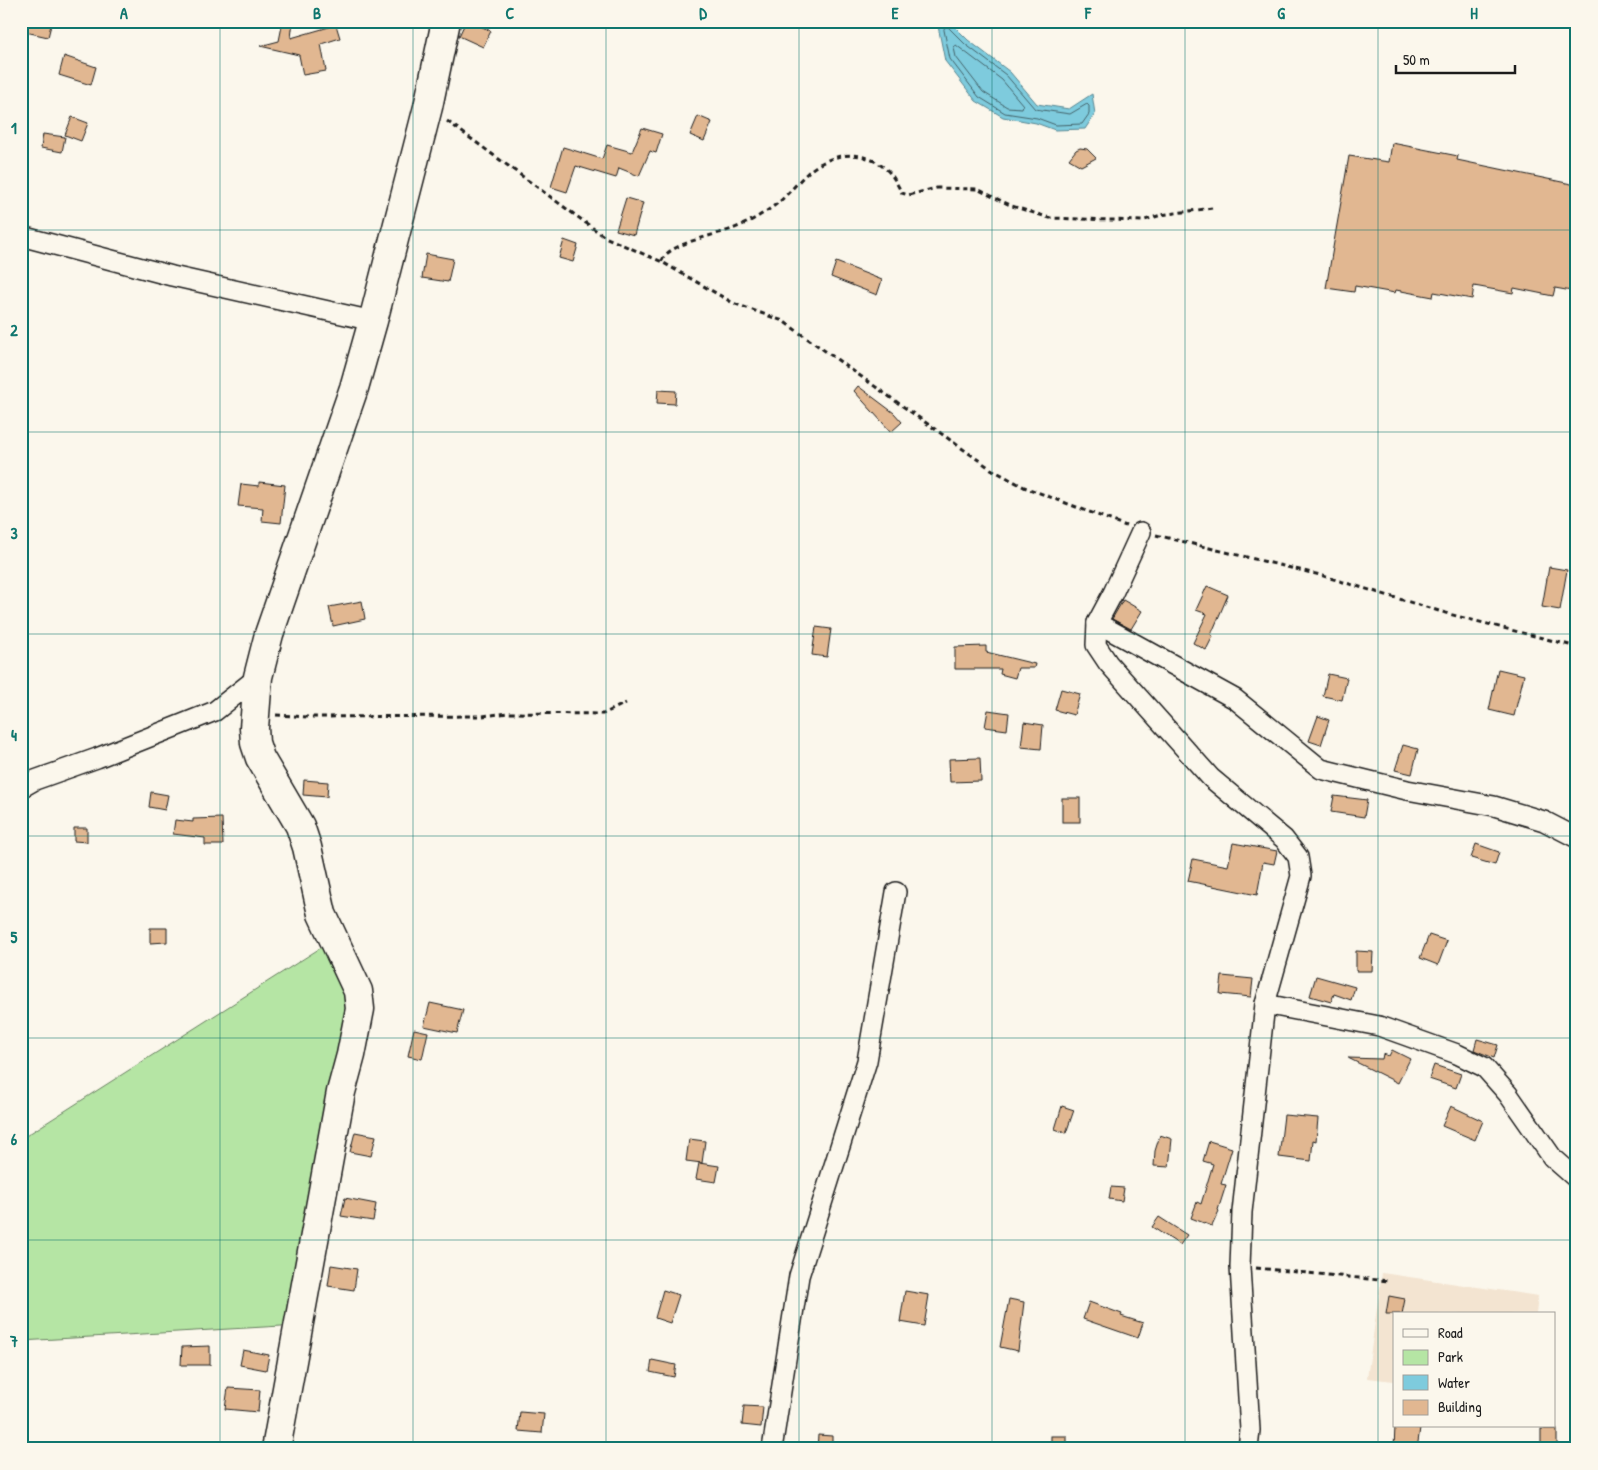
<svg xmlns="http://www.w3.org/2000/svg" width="1598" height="1470" font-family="'Patrick Hand',sans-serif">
	<rect width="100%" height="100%" fill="#fbf7ec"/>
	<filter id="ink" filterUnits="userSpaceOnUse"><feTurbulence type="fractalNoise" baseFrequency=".02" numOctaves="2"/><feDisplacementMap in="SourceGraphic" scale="10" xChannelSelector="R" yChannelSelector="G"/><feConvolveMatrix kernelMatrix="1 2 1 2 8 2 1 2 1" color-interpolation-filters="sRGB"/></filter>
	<g filter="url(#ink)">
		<polygon fill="#f3e4d1" points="1382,1273 1538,1296 1536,1314 1394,1314 1394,1381 1367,1378"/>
		<polygon fill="#b5e5a4" stroke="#688060" points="333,940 358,991 299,1325 21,1341 21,1139"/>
		<polygon fill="#7ecbdd" stroke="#578590" points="937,21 949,21 968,40 1010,72 1037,104 1069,109 1092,94 1095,114 1085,129 1055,130 1036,123 1003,117 976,101 945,61"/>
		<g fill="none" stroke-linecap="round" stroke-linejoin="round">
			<g stroke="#436269" stroke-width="1">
				<polygon points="945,27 948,27 965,44 1006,75 1035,109 1070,114 1087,104 1089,106 1089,114 1082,124 1056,125 1037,118 1005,113 979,97 950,59 944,30"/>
				<polygon points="956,45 1002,80 1023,105 1022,108 1007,107 983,92 956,57 954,48"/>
			</g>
		</g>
		<g fill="#e1b791" stroke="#1c1c1c">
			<polygon points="21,21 52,21 48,37 21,31"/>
			<polygon points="283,21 293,21 291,38 336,25 340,38 321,44 326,71 303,75 299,55 260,46 279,41"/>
			<polygon points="466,21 469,21 491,31 483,47 459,36"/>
			<polygon points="64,56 96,67 91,85 59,75"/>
			<polygon points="698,116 712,122 704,141 690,135"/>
			<polygon points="72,117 88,123 81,141 65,135"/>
			<polygon points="642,128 662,134 656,153 650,151 639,176 619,168 616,178 576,166 567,192 551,187 563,147 602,159 607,145 632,152"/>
			<polygon points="43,134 65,137 62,152 41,148"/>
			<polygon points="1392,143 1458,156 1457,160 1576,185 1573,200 1577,200 1577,292 1555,288 1553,296 1514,288 1513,293 1474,286 1472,299 1434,292 1433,297 1396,290 1395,293 1355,286 1354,292 1326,288 1349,156 1389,162"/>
			<polygon points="1080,148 1087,149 1096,158 1081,166 1069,159 1076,150"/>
			<polygon points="626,198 643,203 634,235 616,230"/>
			<polygon points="564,240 578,245 573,262 559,258"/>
			<polygon points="426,254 453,259 448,282 422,278"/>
			<polygon points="836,262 882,280 877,295 831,277"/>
			<polygon points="858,386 894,413 902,422 891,432 854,391"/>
			<polygon points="658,390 676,391 675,404 657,403"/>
			<polygon points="259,482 285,485 281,523 262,521 263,508 238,506 241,484 259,486"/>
			<polygon points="1549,567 1567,570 1560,610 1542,607"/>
			<polygon points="1207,586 1228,595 1211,635 1213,636 1206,650 1193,643 1207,614 1196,610"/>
			<polygon points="1123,600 1142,611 1131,629 1112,619"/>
			<polygon points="362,601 365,619 333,626 329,607"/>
			<polygon points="816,627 831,629 827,657 812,655"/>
			<polygon points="986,646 986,652 1035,664 1034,668 1018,668 1015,678 1000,674 1001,669 955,669 955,647"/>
			<polygon points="1498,669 1524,675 1514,716 1489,710"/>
			<polygon points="1328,674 1347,678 1342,700 1323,696"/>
			<polygon points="1061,689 1080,694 1074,715 1055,710"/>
			<polygon points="988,710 1009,713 1007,730 985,727"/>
			<polygon points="1318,716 1329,720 1321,745 1309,741"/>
			<polygon points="1024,722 1043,725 1041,749 1021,747"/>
			<polygon points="1403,745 1418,749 1412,774 1395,770"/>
			<polygon points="980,758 981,781 950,782 949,759"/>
			<polygon points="304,780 328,782 327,797 303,795"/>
			<polygon points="151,792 168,795 165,810 149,807"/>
			<polygon points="1334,796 1367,800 1364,817 1331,812"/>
			<rect x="1062" y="798" width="18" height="24"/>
			<polygon points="222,818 223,845 205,845 205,838 173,834 175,820 193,822 193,819"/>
			<polygon points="74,828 87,828 87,842 74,841"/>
			<polygon points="1233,843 1277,851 1274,864 1263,862 1257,895 1188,881 1193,859 1228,866"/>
			<polygon points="1476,844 1499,852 1495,865 1471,858"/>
			<polygon points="150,928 167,928 167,942 150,943"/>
			<polygon points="1429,935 1447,941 1438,965 1420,958"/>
			<polygon points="1356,951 1373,952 1372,971 1356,971"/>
			<polygon points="1222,976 1253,979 1251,997 1220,994"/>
			<polygon points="1316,976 1355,987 1351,1000 1334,994 1331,1002 1310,996"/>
			<polygon points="430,1003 463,1010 457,1033 424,1026"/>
			<polygon points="414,1029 428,1032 422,1059 408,1056"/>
			<polygon points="1477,1039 1498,1045 1494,1058 1474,1050"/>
			<polygon points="1392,1050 1410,1059 1398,1083 1348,1058 1382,1059 1383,1054 1389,1056"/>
			<polygon points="1434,1065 1461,1074 1456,1088 1429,1079"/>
			<polygon points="1062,1106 1074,1110 1066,1133 1055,1129"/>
			<polygon points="1451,1106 1483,1121 1475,1140 1442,1126"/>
			<polygon points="1284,1115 1318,1118 1316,1141 1313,1140 1311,1161 1279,1157"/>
			<polygon points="355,1132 376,1136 371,1156 350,1152"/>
			<polygon points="1160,1135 1172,1139 1169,1167 1154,1166 1155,1151"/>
			<polygon points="689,1139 705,1141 702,1163 686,1161"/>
			<polygon points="1209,1141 1232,1148 1221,1184 1226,1185 1218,1210 1219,1211 1212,1226 1191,1218 1197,1202 1201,1204 1213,1164 1203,1161"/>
			<polygon points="699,1163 719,1166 716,1182 696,1179"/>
			<polygon points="1111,1187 1124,1188 1122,1201 1109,1199"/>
			<polygon points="345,1198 376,1204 373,1221 341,1216"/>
			<polygon points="1159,1217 1187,1235 1180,1245 1152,1227"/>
			<polygon points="331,1265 357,1269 354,1290 328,1286"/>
			<polygon points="663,1290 679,1295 670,1323 655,1318"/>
			<polygon points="905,1291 929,1295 924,1326 900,1322"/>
			<polygon points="1389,1296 1405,1299 1402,1314 1386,1314"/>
			<polygon points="1009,1299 1024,1302 1018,1351 1000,1347"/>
			<polygon points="1089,1302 1122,1314 1121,1316 1143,1323 1138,1338 1083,1319"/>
			<polygon points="210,1346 210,1365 181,1365 182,1347"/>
			<polygon points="243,1350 269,1355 266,1370 240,1365"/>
			<polygon points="652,1360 676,1365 674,1377 650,1372"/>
			<polygon points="228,1388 260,1390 258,1412 225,1409"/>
			<polygon points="744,1406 763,1407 761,1427 742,1425"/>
			<polygon points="520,1412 544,1414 542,1433 518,1431"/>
			<polygon points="1395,1426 1420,1428 1417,1449 1394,1449"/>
			<rect x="1541" y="1429" width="16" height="20"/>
			<polygon points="818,1435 832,1436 832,1449 817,1449"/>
			<rect x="1051" y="1436" width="16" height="13"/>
		</g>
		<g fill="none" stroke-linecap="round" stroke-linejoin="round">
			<defs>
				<g id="minor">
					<polyline points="21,236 172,276 373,321"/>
					<polyline points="1141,532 1113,593 1097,623 1096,645 1108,663 1211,778 1284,839 1298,857 1301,876 1265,1004 1242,1212 1240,1267 1250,1430 1248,1449"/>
					<polyline points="1097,623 1235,699 1321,769 1407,790 1494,806 1544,821 1577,838"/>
					<polyline points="21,788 35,780 97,758 215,711 258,677"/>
					<polyline points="1265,1004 1379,1026 1457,1054 1484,1067 1508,1094 1552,1157 1577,1179"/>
					<polyline points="772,1449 799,1276 867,1061 896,892"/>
				</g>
				<polyline id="secondary" points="276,1449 341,1092 351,1055 360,1009 358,991 322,914 307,847 300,826 260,758 255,743 254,728 258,677 269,634 354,388 373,321 428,107 446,21"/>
			</defs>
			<use href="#minor" stroke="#1c1c1c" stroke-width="22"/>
			<use href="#secondary" stroke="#1c1c1c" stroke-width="31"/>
			<g stroke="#1c1c1c" stroke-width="3" stroke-dasharray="5 4" stroke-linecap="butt">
				<polyline points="447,121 605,237 662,262 733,303 783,321 991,469 1024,487 1126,526"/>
				<path d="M662,261C666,244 716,235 732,229C749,223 765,213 779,202C791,192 804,173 818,165C842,151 867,151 888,171C894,177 898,186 902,193L908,195L937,188L977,189L1012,206L1050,218L1142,221L1161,215L1212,208"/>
				<polyline points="1156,535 1320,575 1449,614 1577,647"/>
				<polyline points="276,715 309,717 482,716 509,713 603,714 626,703"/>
				<polyline points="1256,1268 1389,1281"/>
			</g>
			<use href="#minor" stroke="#fbf7ec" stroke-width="19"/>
			<use href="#secondary" stroke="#fbf7ec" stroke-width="28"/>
		</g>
	</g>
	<path fill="none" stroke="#0f766e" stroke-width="1" stroke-opacity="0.55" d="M220,21V1449M413,21V1449M606,21V1449M799,21V1449M992,21V1449M1185,21V1449M1378,21V1449M21,230H1577M21,432H1577M21,634H1577M21,836H1577M21,1038H1577M21,1240H1577"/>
	<rect width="1598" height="1470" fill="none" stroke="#fbf7ec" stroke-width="55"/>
	<rect x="1393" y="1312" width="162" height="115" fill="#fbf7ec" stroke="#a29f99"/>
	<rect x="1403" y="1329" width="25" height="8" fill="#fbf7ec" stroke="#a29f99"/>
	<text x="1438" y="1338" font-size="15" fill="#1c1c1c">Road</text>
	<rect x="1403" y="1350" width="25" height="15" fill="#b5e5a4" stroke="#a29f99"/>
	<text x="1438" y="1362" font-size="15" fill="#1c1c1c">Park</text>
	<rect x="1403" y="1375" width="25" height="15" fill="#7ecbdd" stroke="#a29f99"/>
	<text x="1438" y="1388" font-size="15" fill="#1c1c1c">Water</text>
	<rect x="1403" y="1400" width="25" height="15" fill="#e1b791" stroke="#a29f99"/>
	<text x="1438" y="1412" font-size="15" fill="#1c1c1c">Building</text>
	<path d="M1396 65v8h119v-8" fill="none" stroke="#1c1c1c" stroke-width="2.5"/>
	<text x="1403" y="65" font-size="15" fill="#1c1c1c" stroke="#fbf7ec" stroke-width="4" paint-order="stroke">50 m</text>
	<rect x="28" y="28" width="1542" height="1414" fill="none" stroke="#0f766e" stroke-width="2"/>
	<g font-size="16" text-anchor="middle" font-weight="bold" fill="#0f766e">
		<text x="124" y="19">A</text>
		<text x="317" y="19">B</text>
		<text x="510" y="19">C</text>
		<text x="703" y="19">D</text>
		<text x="895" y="19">E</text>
		<text x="1088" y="19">F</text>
		<text x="1281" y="19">G</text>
		<text x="1474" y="19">H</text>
		<text x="14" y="134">1</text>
		<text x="14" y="336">2</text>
		<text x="14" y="539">3</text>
		<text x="14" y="741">4</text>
		<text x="14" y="943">5</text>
		<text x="14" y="1145">6</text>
		<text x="14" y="1347">7</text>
	</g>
</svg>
